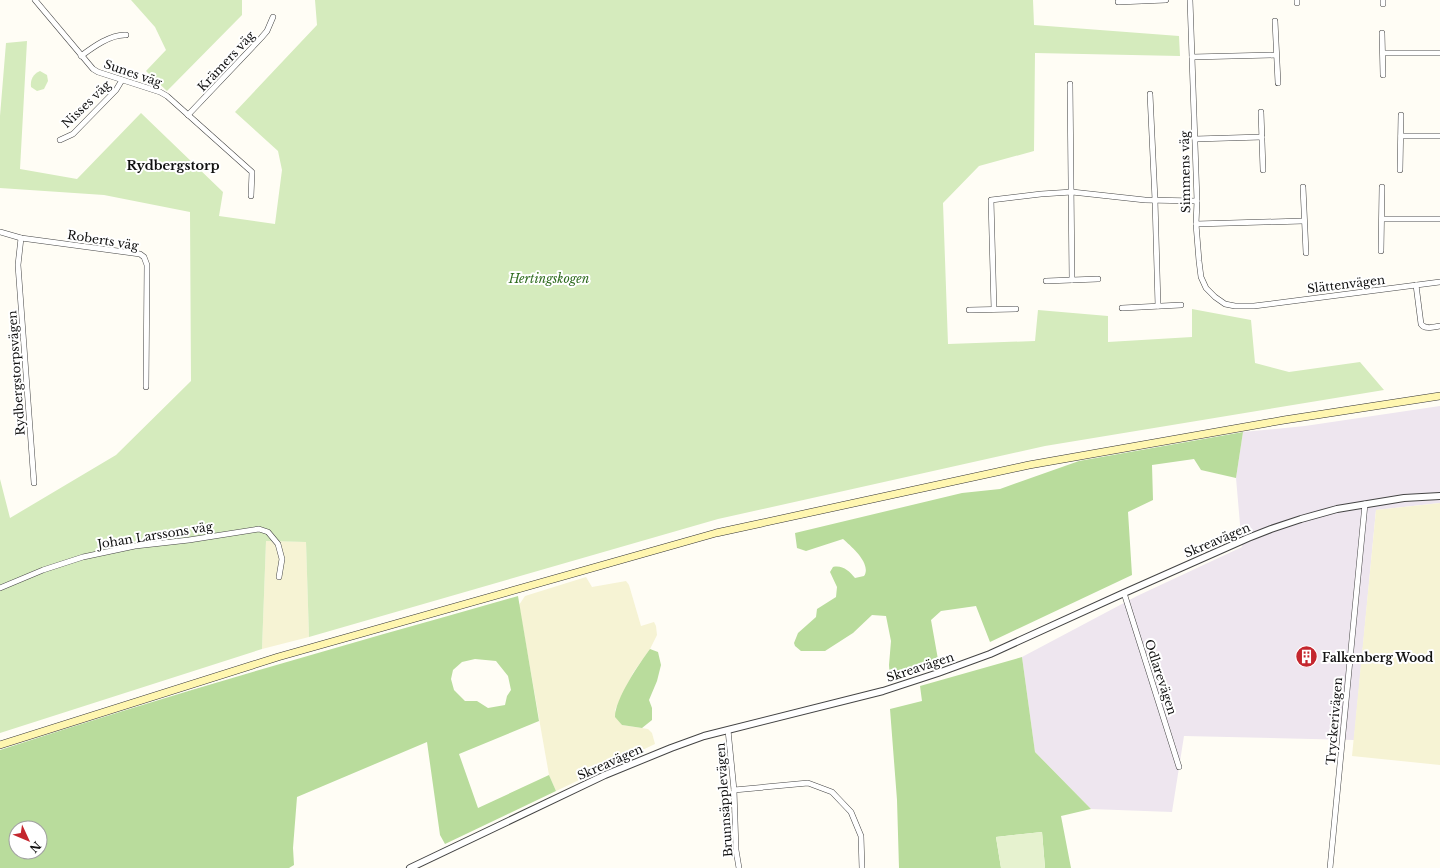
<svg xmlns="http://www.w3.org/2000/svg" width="1440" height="868" font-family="'Libre Baskerville',serif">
	<rect width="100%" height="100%" fill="#fffdf5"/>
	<polygon fill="#eee6ef" points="1440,406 1440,503 1376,510 1354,740 1184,736 1172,812 1091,809 1035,752 1022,657 1137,596 1242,547 1236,478 1243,432 1305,426"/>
	<g fill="#f6f3d4">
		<polygon points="1440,503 1440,765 1352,756 1376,510"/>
		<polygon points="266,541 306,542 309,637 262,649"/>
		<polygon points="586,577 592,587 626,581 629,585 641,626 654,622 656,626 657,635 650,649 633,673 615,710 622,725 648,729 652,733 655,744 556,791 549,775 519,605 525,596"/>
	</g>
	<g fill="#d5ebbd">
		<polygon points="131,0 242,0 242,15 167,91 146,71 166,50 155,27"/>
		<polygon points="315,0 1033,0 1034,25 1179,36 1180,56 1035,53 1034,151 979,166 943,203 948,344 1035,341 1038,310 1108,316 1108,342 1192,337 1192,309 1251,320 1255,363 1289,372 1360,362 1384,390 1045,446 718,519 309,637 306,542 266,541 262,649 0,733 0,479 10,518 116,455 191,381 190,212 104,195 0,188 0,116 6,43 27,41 20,169 77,179 141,113 223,192 219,216 275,224 282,170 278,151 235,112 317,25"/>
		<path d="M40,71L47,75L48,81L44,89L37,91L31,87C30,80 33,74 40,71Z"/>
	</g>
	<g fill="#b9dc9c" fill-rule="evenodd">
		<path d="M1243,432L1236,478L1201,470L1194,459L1152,465L1153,500L1128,512L1132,575L990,642L976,606L941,611L931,620L939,665L890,680L889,665L891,641L886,616L872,615L853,633L825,651H801L795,646L794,643L798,633L816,617L817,609L836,597L837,587L830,572L833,567C843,565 849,571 855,578L864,576C872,564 852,547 843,539L806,551L797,548L795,533L962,493L1000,489L1079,461Z"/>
		<path d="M518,596L539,721L459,754L478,808L549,775L556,791L445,844L440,835L427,742L297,797L293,848L294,865L289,868H0V750C171,694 345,645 518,596ZM475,659L496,661L508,676L511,690L507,696L505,705L488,708L477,701H465L454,690L451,679L453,670L462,662ZM16,828H40V852H16Z"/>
		<path d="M650,649L658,652L661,665L657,681L649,700L652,708V720L642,728L622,725L615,717C615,699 639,664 650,649Z"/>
		<polygon points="1022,657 1035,752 1091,809 1061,816 1071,868 1045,868 1042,832 996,837 1001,868 899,868 897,800 890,709 922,701 920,686"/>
	</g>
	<polygon fill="#e6f2cf" points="1042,832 1045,868 1001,868 996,837"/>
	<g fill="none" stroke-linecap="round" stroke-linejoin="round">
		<defs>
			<g id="minor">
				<polyline points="35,0 93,69 98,72 160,92 167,96 252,172 251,196"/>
				<polyline points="1190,0 1197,201 1196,224 1199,261 1201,277 1206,288 1215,297 1225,304 1235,306 1254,306 1440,282"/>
				<polyline points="1297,0 1297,3"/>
				<polyline points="1118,2 1166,0"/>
				<polyline points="1383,4 1383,0"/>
				<polyline points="1275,21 1278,83"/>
				<polyline points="1382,33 1383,75"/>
				<polyline points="1383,53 1440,53"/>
				<path d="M81,56C93,47 111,34 126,35"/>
				<polyline points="1192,57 1276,55"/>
				<polyline points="1070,84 1072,280"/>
				<polyline points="1150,94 1155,200 1158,306"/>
				<polyline points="1261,112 1263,170"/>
				<polyline points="188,115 261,38 267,31 273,17"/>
				<polyline points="1401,136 1440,136"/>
				<polyline points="1195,139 1262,137"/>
				<polyline points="60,140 73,134 116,90 122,80"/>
				<polyline points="1400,170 1401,115"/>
				<polyline points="1303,187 1306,253"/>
				<polyline points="1382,219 1440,219"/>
				<polyline points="1196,224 1303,221"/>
				<polyline points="0,232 21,238 140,254 144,257 147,265 146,387"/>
				<polyline points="21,238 18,265 34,483"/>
				<polyline points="1381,251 1382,187"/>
				<polyline points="1046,281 1098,279"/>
				<path d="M1416,285L1421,324C1425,330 1434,327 1440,326"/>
				<polyline points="1122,308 1181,305"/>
				<polyline points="994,309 991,200 1041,194 1072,192 1145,200 1197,201"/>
				<polyline points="969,310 1016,309"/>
				<polyline points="0,588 43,570 83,557 135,546 189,540 259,529 268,532 278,544 282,559 279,577"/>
				<polyline points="1124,593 1179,767"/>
				<polyline points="728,730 734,790 736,850 739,868"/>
				<polyline points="734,790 808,783 832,792 851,812 861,836 862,868"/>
				<polyline points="1330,868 1365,504"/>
			</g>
			<polyline id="tertiary" points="410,868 605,775 671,748 704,736 883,691 938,673 990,654 1124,593 1248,538 1271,529 1301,519 1337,509 1404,498 1440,496"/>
			<polyline id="secondary" points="0,745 278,657 716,533 1029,465 1284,420 1440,396"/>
		</defs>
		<use href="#minor" stroke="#444" stroke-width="6"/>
		<use href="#tertiary" stroke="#444" stroke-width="8"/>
		<use href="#secondary" stroke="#333" stroke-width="8"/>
		<use href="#minor" stroke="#fff" stroke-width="5"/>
		<use href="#tertiary" stroke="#fff" stroke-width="6"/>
		<use href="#secondary" stroke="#fff6b0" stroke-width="7"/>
	</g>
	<defs>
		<symbol id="building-disc" viewBox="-11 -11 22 22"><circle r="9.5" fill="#c4262e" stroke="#fff"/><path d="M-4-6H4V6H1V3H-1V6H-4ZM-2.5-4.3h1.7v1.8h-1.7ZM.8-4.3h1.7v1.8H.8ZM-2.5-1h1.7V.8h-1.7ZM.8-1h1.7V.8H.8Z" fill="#fff"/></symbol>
	</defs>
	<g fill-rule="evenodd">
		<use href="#building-disc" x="1294" y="644" width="25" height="25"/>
	</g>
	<g text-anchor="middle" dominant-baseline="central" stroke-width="4" stroke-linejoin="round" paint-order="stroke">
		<g font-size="12" fill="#111" stroke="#fff">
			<text transform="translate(226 61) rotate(-47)">Krämers väg</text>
			<text transform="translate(133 73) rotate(19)">Sunes väg</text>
			<text transform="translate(86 104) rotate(-44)">Nisses väg</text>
			<text transform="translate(1185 172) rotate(-91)">Simmens väg</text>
			<text transform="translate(103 240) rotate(9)">Roberts väg</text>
			<text transform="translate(1346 284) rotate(-7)">Slättenvägen</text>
			<text transform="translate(16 373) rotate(-94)">Rydbergstorpsvägen</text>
			<text transform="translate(155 535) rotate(-9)">Johan Larssons väg</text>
			<text transform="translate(1217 540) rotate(-23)">Skreavägen</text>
			<text transform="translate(920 667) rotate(-18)">Skreavägen</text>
			<text transform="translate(1161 677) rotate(72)">Odlarevägen</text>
			<text transform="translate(1334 721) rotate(-85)">Tryckerivägen</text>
			<text transform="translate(610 762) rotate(-24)">Skreavägen</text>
			<text transform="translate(724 800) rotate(-94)">Brunnsäpplevägen</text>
		</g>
		<g font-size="12" font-style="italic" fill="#2f6b1f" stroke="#fff">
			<text x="549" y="278">Hertingskogen</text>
		</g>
		<g font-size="12" font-weight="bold" fill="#111" stroke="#fff" text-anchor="start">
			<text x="1322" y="657">Falkenberg Wood</text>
		</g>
		<g font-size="13" font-weight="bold" fill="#111" stroke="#fff">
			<text x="173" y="165">Rydbergstorp</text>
		</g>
	</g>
	<g transform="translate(28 840) rotate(134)"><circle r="19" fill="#ffffff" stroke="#a0a0a0"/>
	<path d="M0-3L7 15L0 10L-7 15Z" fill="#c4262e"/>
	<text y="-6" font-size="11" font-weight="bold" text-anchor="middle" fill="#111111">N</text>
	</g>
</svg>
